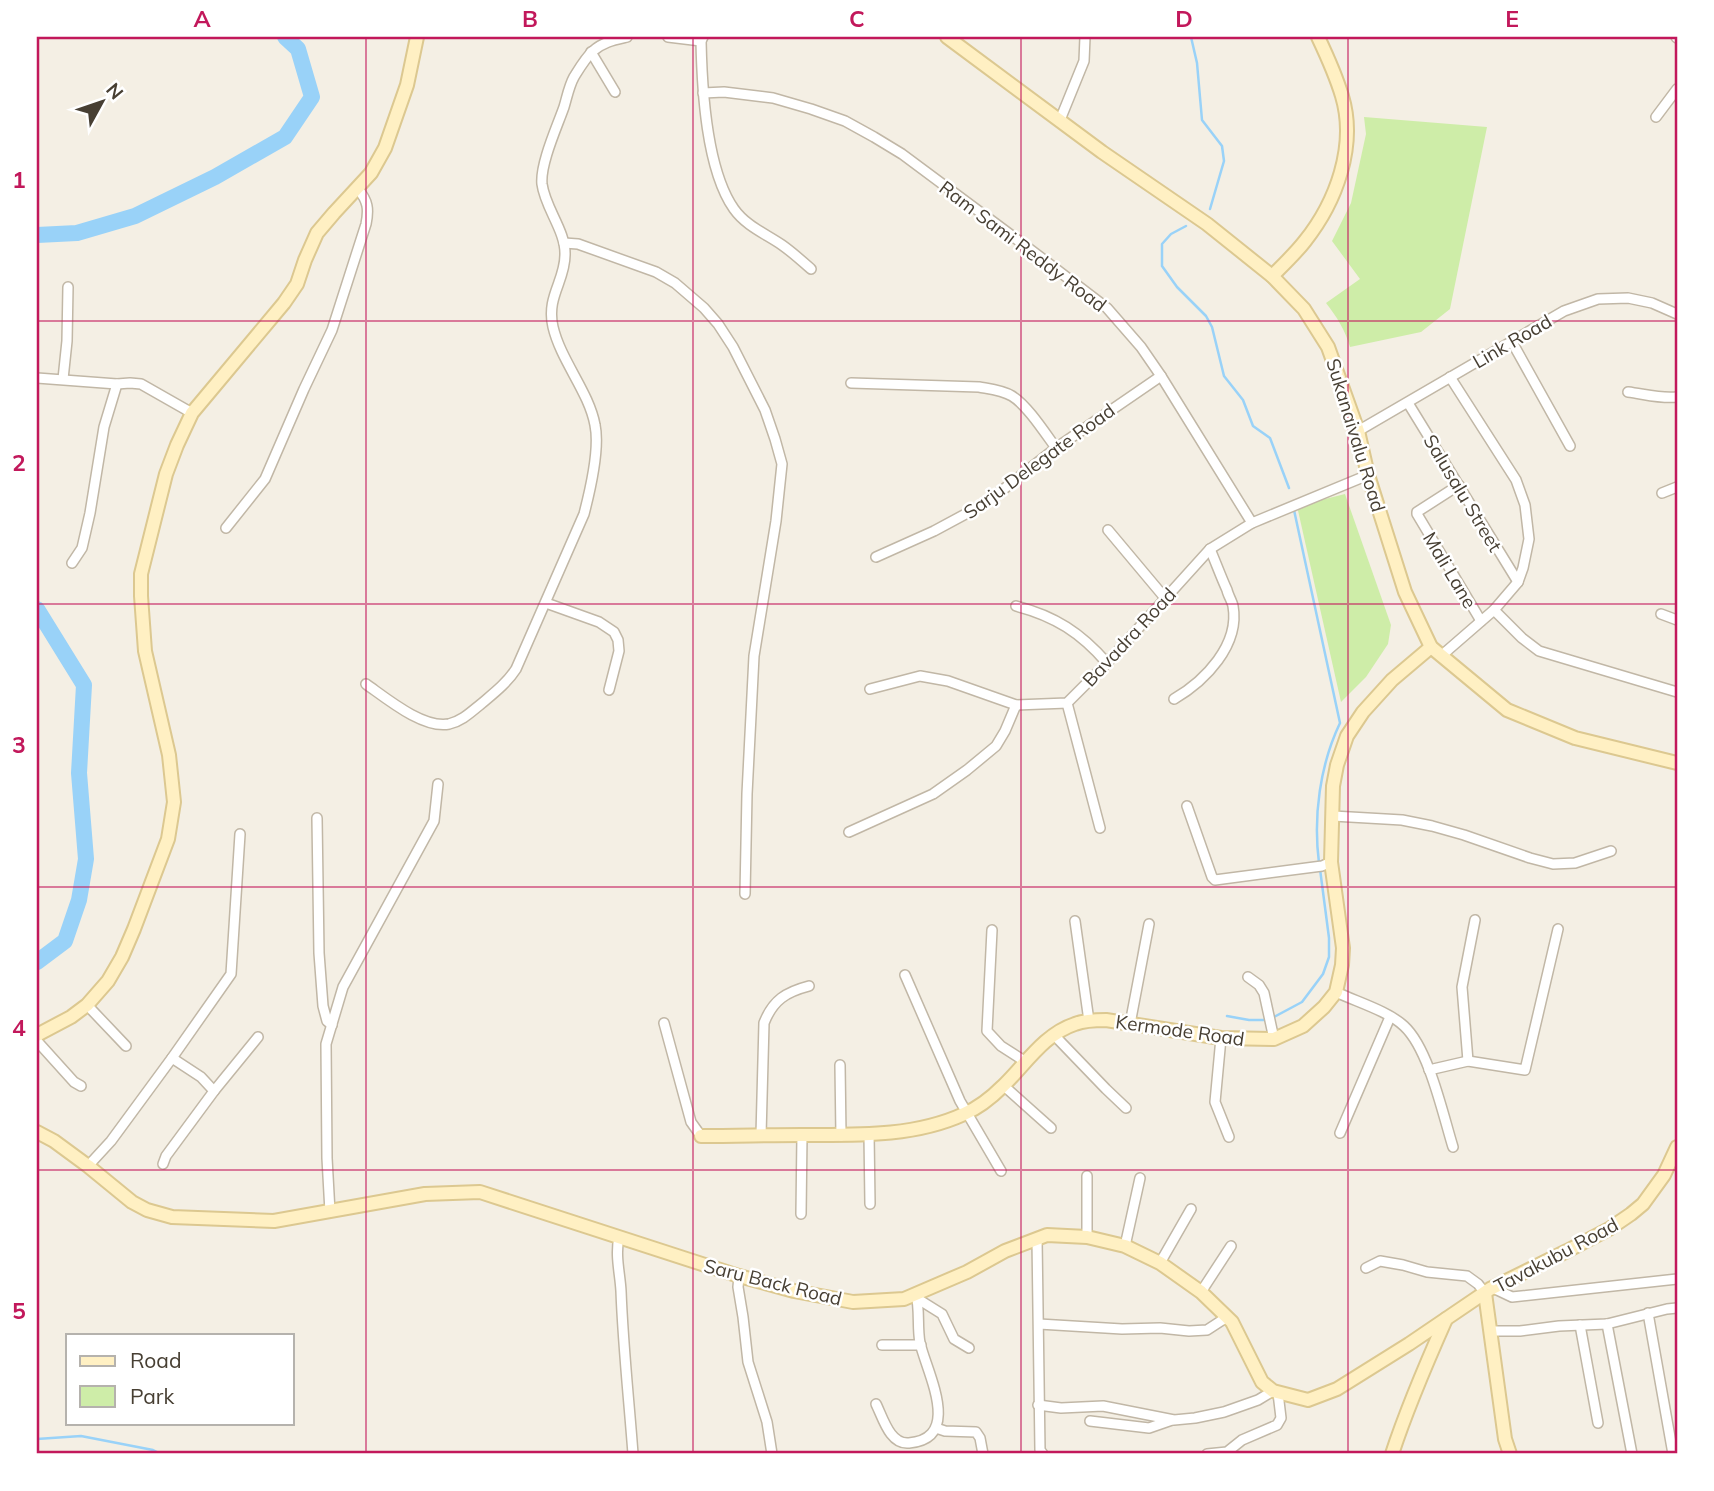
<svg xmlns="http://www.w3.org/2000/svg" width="1714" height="1491" font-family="Mulish,sans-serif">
	<rect width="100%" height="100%" fill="#f4efe4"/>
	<g fill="#ceeda8">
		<path d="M1364,117L1487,127L1450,309L1421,332L1350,347C1345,330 1337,317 1326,303L1360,279L1332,241L1351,203L1366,134Z"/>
		<polygon points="1345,494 1391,625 1388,644 1366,677 1341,702 1297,506"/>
	</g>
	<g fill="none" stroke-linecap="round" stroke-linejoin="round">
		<g stroke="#99d2f8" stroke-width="2.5">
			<polyline points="1191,37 1197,63 1202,120 1222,146 1224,161 1210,209"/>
			<polyline points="1186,226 1171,234 1162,244 1162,266 1177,287 1206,316 1212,327 1224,376 1243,400 1253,426 1270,438 1289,488"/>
			<path d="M1294,510L1340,723C1320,765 1313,816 1319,863"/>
			<polyline points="1227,1016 1249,1020 1267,1020"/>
			<polyline points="1272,1018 1302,1002 1323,974 1329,957 1329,938 1320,869"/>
			<polyline points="37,1439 81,1436 153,1450 161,1454"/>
		</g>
		<g stroke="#99d2f8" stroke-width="16">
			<polyline points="37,235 77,233 135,216 215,177 285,137 312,97 298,49 285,37"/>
			<polyline points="37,609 84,685 79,773 86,859 79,900 65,941 37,962"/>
		</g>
		<defs>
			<g id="street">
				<polyline points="668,37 701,41"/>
				<path d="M703,37L701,41C702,89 706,169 734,209C746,226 766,234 782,245C792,252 802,261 811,269"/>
				<polyline points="1676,37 1677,38"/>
				<polyline points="591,52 615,92"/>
				<polyline points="703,93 724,92 773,98 811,109 845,121 874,137 902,154 1031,250 1107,308 1141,347 1161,376 1252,523"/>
				<polyline points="1656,117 1677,89"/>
				<polyline points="1060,120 1084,61 1085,37"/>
				<polyline points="564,243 578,244 656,272 675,283 704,308 718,324 733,347 765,410 775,439 782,464 776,521 754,656 747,794 745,894"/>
				<polyline points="1512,342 1570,446"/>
				<polyline points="37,378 117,384 130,383 141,384 192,413"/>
				<polyline points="63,379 67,341 68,287"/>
				<path d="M851,383L979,387C990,389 1002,390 1012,396C1027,405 1045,433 1056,448"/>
				<path d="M1628,392C1644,394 1661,399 1677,397"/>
				<polyline points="1408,403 1518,582"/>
				<polyline points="1358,431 1564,311 1598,299 1628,298 1652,303 1677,314"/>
				<polyline points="1459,485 1417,512 1417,514 1481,621"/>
				<polyline points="1662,493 1677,487"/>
				<path d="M226,528L265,479L304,389L332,330L366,224C369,209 368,201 358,189"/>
				<polyline points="1108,530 1165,598"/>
				<polyline points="876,557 934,531 986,503 1056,448 1161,376"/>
				<polyline points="72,563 82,548 90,513 104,427 117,384"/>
				<polyline points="546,603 599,622 614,632 618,640 619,651 609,690"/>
				<path d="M1016,606C1055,616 1081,633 1107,663"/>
				<polyline points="1494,610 1522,638 1539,651 1677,692"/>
				<polyline points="1661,614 1677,620"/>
				<polyline points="1441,656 1494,610 1518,582 1523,568 1529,539 1525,505 1516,480 1450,377"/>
				<path d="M366,684C386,698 423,729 449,724C462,721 471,712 481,704C494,693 507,683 516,669L584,514C590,491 600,449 595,425C589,392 561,361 553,327C546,297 565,281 565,255C566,231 545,208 542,184C540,164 557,127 564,107C567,97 569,86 574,77C579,69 586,57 593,51C603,42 614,40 627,37"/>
				<polyline points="870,689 920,676 948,681 1016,705 1067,703 1107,663 1210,549 1252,523 1368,475"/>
				<path d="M1174,699C1205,681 1240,645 1233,606C1232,601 1228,595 1227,590C1221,577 1216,563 1210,549"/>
				<polyline points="1067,703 1100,828"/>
				<polyline points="1187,806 1212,877 1215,880 1322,866 1331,862"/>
				<polyline points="1333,816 1402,820 1432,826 1464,835 1530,858 1553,864 1575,863 1611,851"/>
				<polyline points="317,818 319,953 323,1006 327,1021 332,1025"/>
				<polyline points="849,832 933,794 967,770 996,746 1005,731 1016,705"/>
				<polyline points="1075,921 1089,1021"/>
				<polyline points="992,930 987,1031 1001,1046 1026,1062"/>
				<polyline points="905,975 960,1101 1001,1171"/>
				<polyline points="1248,977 1259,985 1264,993 1274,1039"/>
				<path d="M1336,992C1357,1002 1388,1011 1404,1026C1429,1049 1443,1115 1453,1147"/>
				<polyline points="87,1005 126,1046"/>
				<polyline points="664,1023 691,1122 701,1136"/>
				<polyline points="1130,1024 1149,924"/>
				<polyline points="1054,1035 1106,1089 1126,1108"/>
				<polyline points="1221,1038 1215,1102 1229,1137"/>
				<polyline points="37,1041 74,1082 81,1086"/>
				<polyline points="1468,1061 1462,987 1475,920"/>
				<polyline points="840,1065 841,1136"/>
				<polyline points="1429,1070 1468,1061 1525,1070 1558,929"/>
				<polyline points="1004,1086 1051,1128"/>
				<polyline points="214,1091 258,1037"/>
				<polyline points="1340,1133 1390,1017"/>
				<polyline points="869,1134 870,1204"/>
				<path d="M761,1135L764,1023C773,1000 786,992 809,986"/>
				<polyline points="163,1164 166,1156 214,1091 201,1077 172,1058"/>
				<polyline points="88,1166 111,1141 172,1058 231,974 240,834"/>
				<polyline points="330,1212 327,1158 326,1044 343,987 434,821 438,784"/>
				<polyline points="801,1214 802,1135"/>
				<path d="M619,1237C615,1256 620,1273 621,1291C623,1346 629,1400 633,1454"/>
				<polyline points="1087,1237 1087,1176"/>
				<polyline points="1037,1239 1040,1450 1043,1454"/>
				<polyline points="1125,1246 1140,1178"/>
				<polyline points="1160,1263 1191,1209"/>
				<polyline points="1366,1268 1380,1261 1403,1265 1427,1272 1467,1276 1478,1284 1485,1293"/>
				<polyline points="739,1276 738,1287 743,1317 748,1362 767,1422 772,1454"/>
				<polyline points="1493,1288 1512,1297 1677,1279"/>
				<polyline points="1201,1292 1231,1246"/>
				<polyline points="918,1299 942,1314 954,1339 969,1348"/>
				<polyline points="1648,1313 1673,1454"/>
				<polyline points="1039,1324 1122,1329 1160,1328 1189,1331 1207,1330 1227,1317"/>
				<polyline points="1607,1324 1632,1454"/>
				<polyline points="1580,1325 1598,1423"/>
				<polyline points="1490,1331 1520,1331 1559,1326 1607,1324 1667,1309 1677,1308"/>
				<polyline points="882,1345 921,1345"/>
				<path d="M876,1404C883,1418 890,1445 909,1443C963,1438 927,1373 920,1343C917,1327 920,1310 916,1294"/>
				<polyline points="1038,1405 1061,1408 1103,1406 1174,1420 1195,1418 1224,1412 1258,1400 1273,1391"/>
				<polyline points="1090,1421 1149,1428 1172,1420"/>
				<polyline points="936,1428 945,1431 976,1432 980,1438 983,1454"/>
				<polyline points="1207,1454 1227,1452 1242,1440 1277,1425 1281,1418 1278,1393"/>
			</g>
			<g id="secondary">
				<polyline points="947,37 1102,152 1207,224 1272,276 1304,309 1328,347 1358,431 1368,475 1405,592 1431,647 1507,710 1575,738 1677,763"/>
				<path d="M1272,276C1283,265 1295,254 1305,241C1336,202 1357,146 1342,96C1336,76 1327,56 1318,37"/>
				<polyline points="37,1035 71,1017 87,1005 108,981 122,957 134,929 168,839 174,802 169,755 145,651 141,596 141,574 166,474 177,445 192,413 284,303 297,284 305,260 317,233 334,213 371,173 385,148 407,85 417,37"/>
				<polyline points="37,1132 54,1141 88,1166 132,1202 147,1210 172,1217 274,1221 425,1194 480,1192 739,1276 794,1291 853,1302 904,1299 967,1272 1005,1251 1047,1235 1087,1237 1125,1246 1160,1263 1201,1292 1232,1322 1262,1382 1273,1391 1308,1400 1337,1389 1409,1344 1490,1289 1567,1251 1609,1229 1631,1214 1643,1204 1664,1175 1677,1147"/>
				<path d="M701,1136C735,1136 769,1135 802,1135C857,1135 914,1137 964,1114C978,1108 992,1097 1003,1086C1025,1065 1044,1034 1075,1024C1085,1020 1096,1020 1106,1020L1221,1038L1274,1039L1303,1026L1324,1007L1336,992L1342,965L1343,948L1331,862L1333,786L1337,765L1347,736L1363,712L1392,680L1431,647"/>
				<polyline points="1485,1293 1505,1439 1510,1454"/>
				<path d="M1392,1454C1407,1408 1426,1364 1446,1319"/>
			</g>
		</defs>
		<use href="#street" stroke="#c1b7a6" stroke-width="12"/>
		<use href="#secondary" stroke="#dcc890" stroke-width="16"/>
		<use href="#street" stroke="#fff" stroke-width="9"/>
		<use href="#secondary" stroke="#fff0c3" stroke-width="12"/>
	</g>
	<path fill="none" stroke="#c2185b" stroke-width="2" stroke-opacity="0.55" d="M366,37V1454M693,37V1454M1021,37V1454M1348,37V1454M37,321H1677M37,604H1677M37,887H1677M37,1170H1677"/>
	<g text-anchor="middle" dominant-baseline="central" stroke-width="5" stroke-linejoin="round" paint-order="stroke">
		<g font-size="19" fill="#473f33" stroke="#fff">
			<text transform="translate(1023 246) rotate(37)">Ram Sami Reddy Road</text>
			<text transform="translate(1512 341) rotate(-30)">Link Road</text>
			<text transform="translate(1356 435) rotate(73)">Sukanaivalu Road</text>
			<text transform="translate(1039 461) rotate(-36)">Sarju Delegate Road</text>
			<text transform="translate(1463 493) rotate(59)">Salusalu Street</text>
			<text transform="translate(1450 570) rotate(59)">Mali Lane</text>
			<text transform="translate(1129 637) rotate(-47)">Bavadra Road</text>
			<text transform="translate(1180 1030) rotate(8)">Kermode Road</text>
			<text transform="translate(1556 1255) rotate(-28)">Tavakubu Road</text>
			<text transform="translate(773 1282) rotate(14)">Saru Back Road</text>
		</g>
	</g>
	<rect width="1714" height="1491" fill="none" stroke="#ffffff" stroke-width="77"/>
	<rect x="66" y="1334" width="228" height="91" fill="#ffffff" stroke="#b5b2ad" stroke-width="2"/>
	<rect x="80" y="1356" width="35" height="10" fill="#fff0c3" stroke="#b5b2ad" stroke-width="2"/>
	<text x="130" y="1368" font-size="21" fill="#473f33">Road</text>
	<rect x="80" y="1386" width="35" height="21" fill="#ceeda8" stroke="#b5b2ad" stroke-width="2"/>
	<text x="130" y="1404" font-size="21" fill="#473f33">Park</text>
	<g transform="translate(102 102) rotate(50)" stroke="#ffffff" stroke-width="5" paint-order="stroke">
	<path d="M0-5L12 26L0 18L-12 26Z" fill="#473f33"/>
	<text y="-10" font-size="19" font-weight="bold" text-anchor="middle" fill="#473f33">N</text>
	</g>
	<rect x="38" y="38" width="1638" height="1414" fill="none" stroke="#c2185b" stroke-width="2.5"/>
	<g font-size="23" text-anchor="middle" font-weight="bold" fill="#c2185b">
		<text x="202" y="27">A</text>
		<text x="530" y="27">B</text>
		<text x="857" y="27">C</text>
		<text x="1184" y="27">D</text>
		<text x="1512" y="27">E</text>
		<text x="19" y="188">1</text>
		<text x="19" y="471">2</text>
		<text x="19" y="753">3</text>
		<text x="19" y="1036">4</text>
		<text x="19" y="1319">5</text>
	</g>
</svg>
